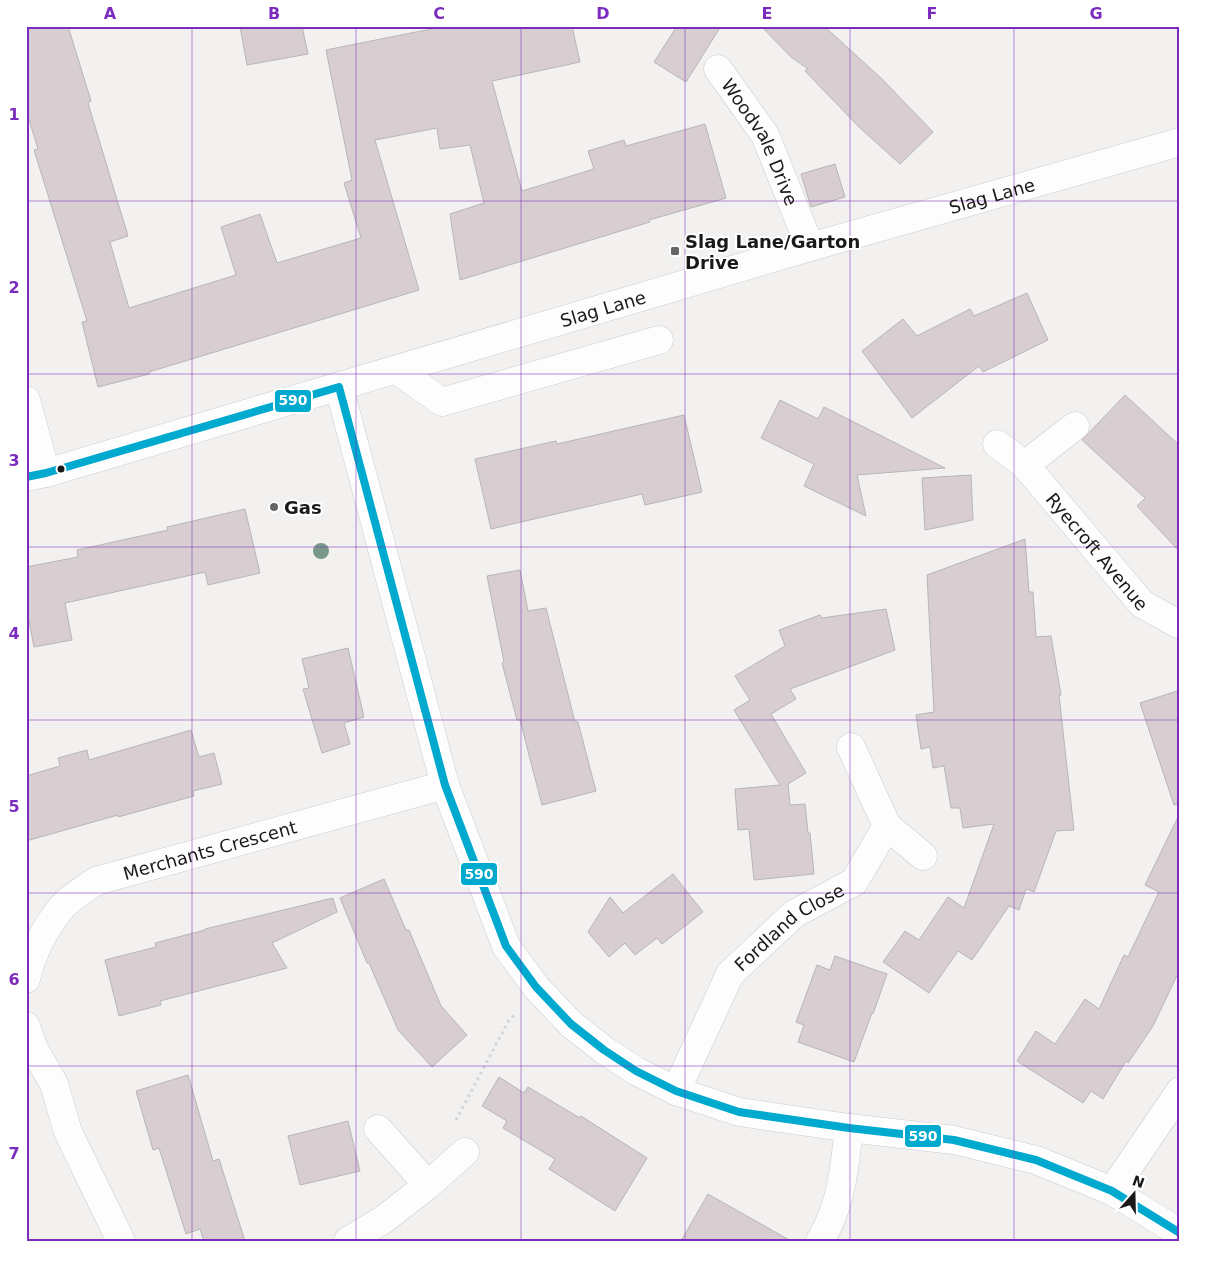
<svg xmlns="http://www.w3.org/2000/svg" width="1206" height="1267" font-family="'DejaVu Sans',sans-serif">
	<rect width="100%" height="100%" fill="#f3f1ef"/>
	<g fill="#d8ced2" stroke="#b7b6b5">
		<polygon points="26,26 68,26 91,101 88,103 128,236 110,242 129,308 236,275 221,227 260,214 277,263 361,238 344,183 352,180 326,50 411,33 448,26 572,26 580,62 492,81 522,191 594,169 588,151 624,140 626,146 705,124 726,198 649,220 650,222 460,280 450,214 484,203 470,145 440,149 437,128 375,140 419,290 149,372 149,374 98,387 82,322 87,321 34,150 38,149 26,110"/>
		<polygon points="240,26 302,26 308,54 247,65"/>
		<polygon points="677,26 721,26 686,82 654,62"/>
		<polygon points="761,26 824,26 882,79 933,132 900,164 859,127 805,71 808,69 791,57"/>
		<polygon points="835,164 845,197 811,207 801,174"/>
		<polygon points="1027,293 1048,340 983,372 979,366 912,418 862,351 903,319 917,336 970,309 974,316"/>
		<polygon points="1125,395 1180,446 1180,552 1137,506 1145,498 1082,440"/>
		<polygon points="780,400 818,419 824,407 945,468 857,475 866,516 804,486 814,464 761,438"/>
		<polygon points="684,415 702,492 645,505 642,494 491,529 475,459 556,441 557,444"/>
		<polygon points="971,475 973,520 925,530 922,478"/>
		<polygon points="245,509 260,573 208,585 205,572 65,603 72,640 34,647 26,606 26,567 78,557 77,550 168,530 167,527"/>
		<polygon points="1025,539 1029,592 1033,592 1036,637 1051,636 1061,695 1059,695 1074,830 1056,831 1034,892 1026,889 1019,910 1009,906 972,960 958,951 929,993 883,962 905,931 919,940 948,897 964,908 994,824 963,828 960,808 951,808 944,766 933,768 930,747 921,749 916,715 934,712 927,575"/>
		<polygon points="520,570 528,611 546,608 575,722 578,722 596,791 542,805 520,720 517,720 502,663 504,662 487,576"/>
		<polygon points="886,609 895,650 790,689 796,699 771,714 806,773 788,784 790,805 805,804 808,833 810,833 814,874 754,880 749,829 738,830 735,789 780,785 734,710 750,700 735,676 785,646 779,630 820,615 822,618"/>
		<polygon points="348,648 364,717 344,723 350,744 322,753 303,689 309,688 302,659"/>
		<polygon points="1180,690 1180,804 1174,805 1140,703"/>
		<polygon points="191,730 199,757 214,753 222,784 193,791 194,796 118,817 118,815 26,841 26,776 60,766 58,758 87,750 89,760"/>
		<polygon points="1180,813 1180,969 1153,1026 1128,1063 1126,1061 1103,1099 1091,1091 1083,1103 1017,1061 1036,1031 1055,1044 1085,999 1099,1009 1124,955 1128,957 1159,892 1145,885"/>
		<polygon points="673,874 703,912 662,944 657,938 635,955 625,943 609,957 588,932 610,897 623,913"/>
		<polygon points="384,879 406,930 409,930 441,1006 467,1035 432,1067 398,1030 369,963 367,963 340,898"/>
		<polygon points="333,898 337,912 272,943 287,968 160,1001 161,1005 119,1016 105,960 156,947 155,943 205,930 205,929"/>
		<polygon points="835,956 887,974 873,1014 872,1013 854,1062 798,1042 804,1025 796,1022 817,965 830,970"/>
		<polygon points="188,1075 213,1161 219,1159 245,1241 204,1241 200,1229 186,1234 159,1148 153,1150 136,1091"/>
		<polygon points="499,1077 524,1093 528,1087 580,1118 581,1116 647,1158 615,1211 549,1169 555,1159 503,1128 507,1121 482,1106"/>
		<polygon points="348,1121 360,1171 300,1185 288,1136"/>
		<polygon points="708,1194 791,1241 681,1241"/>
	</g>
	<g fill="none" stroke-linecap="round" stroke-linejoin="round">
		<defs>
			<g id="minor">
				<path id="s1" d="M718,69L765,135L810,247"/>
				<polyline points="397,370 442,402 659,340"/>
				<polyline points="339,387 445,785 506,946 536,987 571,1024 604,1050 636,1071 676,1091 739,1112 849,1128 954,1140 1036,1160 1112,1191 1180,1233"/>
				<polyline points="26,400 46,473"/>
				<path id="s2" d="M1075,426L1025,465L1142,604L1180,625"/>
				<polyline points="997,444 1025,465"/>
				<path id="s3" d="M26,477L46,473L810,247L1180,142"/>
				<polyline points="887,826 923,856"/>
				<path id="s4" d="M26,979C32,953 45,928 62,907C71,897 85,889 96,881L445,785"/>
				<polyline points="26,1026 34,1049 54,1084 68,1132 121,1241"/>
				<path id="s5" d="M676,1091L730,974L794,914L854,882L887,826L851,747"/>
				<polyline points="378,1129 428,1185"/>
				<polyline points="1112,1191 1180,1091"/>
				<polyline points="348,1241 383,1220 428,1185 465,1152"/>
				<path d="M820,1241C842,1204 844,1170 849,1128"/>
			</g>
		</defs>
		<use href="#minor" stroke="#cecccb" stroke-width="29"/>
		<polyline stroke="#d4d3d3" stroke-width="3" stroke-dasharray="2.5 4" stroke-linecap="butt" points="456,1120 508,1022 515,1014"/>
		<use href="#minor" stroke="#fdfdfd" stroke-width="28"/>
		<defs>
			<polyline id="bus-1" points="26,477 46,473 339,387 445,785 506,946 536,987 571,1024 604,1050 636,1071 676,1091 739,1112 849,1128 954,1140 1036,1160 1112,1191 1180,1233"/>
		</defs>
		<use href="#bus-1" stroke="#fff" stroke-width="11"/>
		<use href="#bus-1" stroke="#00a9ce" stroke-width="8"/>
	</g>
	<circle fill="#78998a" cx="321" cy="551" r="8"/>
	<path fill="none" stroke="#7b2cbf" stroke-width="1" stroke-opacity="0.55" d="M192,26V1241M356,26V1241M521,26V1241M685,26V1241M850,26V1241M1014,26V1241M26,201H1180M26,374H1180M26,547H1180M26,720H1180M26,893H1180M26,1066H1180"/>
	<g fill="#676563" stroke="#fff" stroke-width="2">
		<rect x="670" y="246" width="10" height="10" rx="2.5"/>
		<circle cx="274" cy="507" r="5"/>
	</g>
	<circle fill="#1b1918" stroke="#fff" stroke-width="2" cx="61" cy="469" r="4.5"/>
	<g text-anchor="middle" dominant-baseline="central" stroke-width="4" stroke-linejoin="round" paint-order="stroke">
		<g font-size="18" fill="#1b1918" stroke="#fff">
			<text stroke="none"><textPath href="#s1" startOffset="85">Woodvale Drive</textPath></text>
			<text stroke="none"><textPath href="#s3" startOffset="1006">Slag Lane</textPath></text>
			<text stroke="none"><textPath href="#s3" startOffset="601">Slag Lane</textPath></text>
			<text stroke="none"><textPath href="#s2" startOffset="176">Ryecroft Avenue</textPath></text>
			<text stroke="none"><textPath href="#s4" startOffset="242">Merchants Crescent</textPath></text>
			<text stroke="none"><textPath href="#s5" startOffset="205">Fordland Close</textPath></text>
		</g>
		<g font-size="18" font-weight="bold" fill="#1b1918" stroke="#fff" text-anchor="start">
			<text x="685" y="241">Slag Lane/Garton<tspan x="685" dy="21">Drive</tspan></text>
			<text x="284" y="507">Gas</text>
		</g>
	</g>
	<g stroke="#fff" stroke-width="2">
		<rect x="274" y="389" width="38" height="24" rx="5" fill="#00a9ce"/>
		<rect x="460" y="862" width="38" height="24" rx="5" fill="#00a9ce"/>
		<rect x="904" y="1124" width="38" height="24" rx="5" fill="#00a9ce"/>
	</g>
	<g font-size="14" text-anchor="middle" font-weight="bold" fill="#fff">
		<text x="293" y="405">590</text>
		<text x="479" y="879">590</text>
		<text x="923" y="1141">590</text>
	</g>
	<rect width="1206" height="1267" fill="none" stroke="#ffffff" stroke-width="55"/>
	<g transform="translate(1134 1194) rotate(20)" stroke="#ffffff" stroke-width="4" paint-order="stroke">
	<path d="M0-4L9 19L0 12L-9 19Z" fill="#1b1918"/>
	<text y="-8" font-size="14" font-weight="bold" text-anchor="middle" fill="#1b1918">N</text>
	</g>
	<rect x="28" y="28" width="1150" height="1212" fill="none" stroke="#7b2cbf" stroke-width="2"/>
	<g font-size="16" text-anchor="middle" font-weight="bold" fill="#7b2cbf">
		<text x="110" y="19">A</text>
		<text x="274" y="19">B</text>
		<text x="439" y="19">C</text>
		<text x="603" y="19">D</text>
		<text x="767" y="19">E</text>
		<text x="932" y="19">F</text>
		<text x="1096" y="19">G</text>
		<text x="14" y="120">1</text>
		<text x="14" y="293">2</text>
		<text x="14" y="466">3</text>
		<text x="14" y="639">4</text>
		<text x="14" y="812">5</text>
		<text x="14" y="985">6</text>
		<text x="14" y="1159">7</text>
	</g>
</svg>
